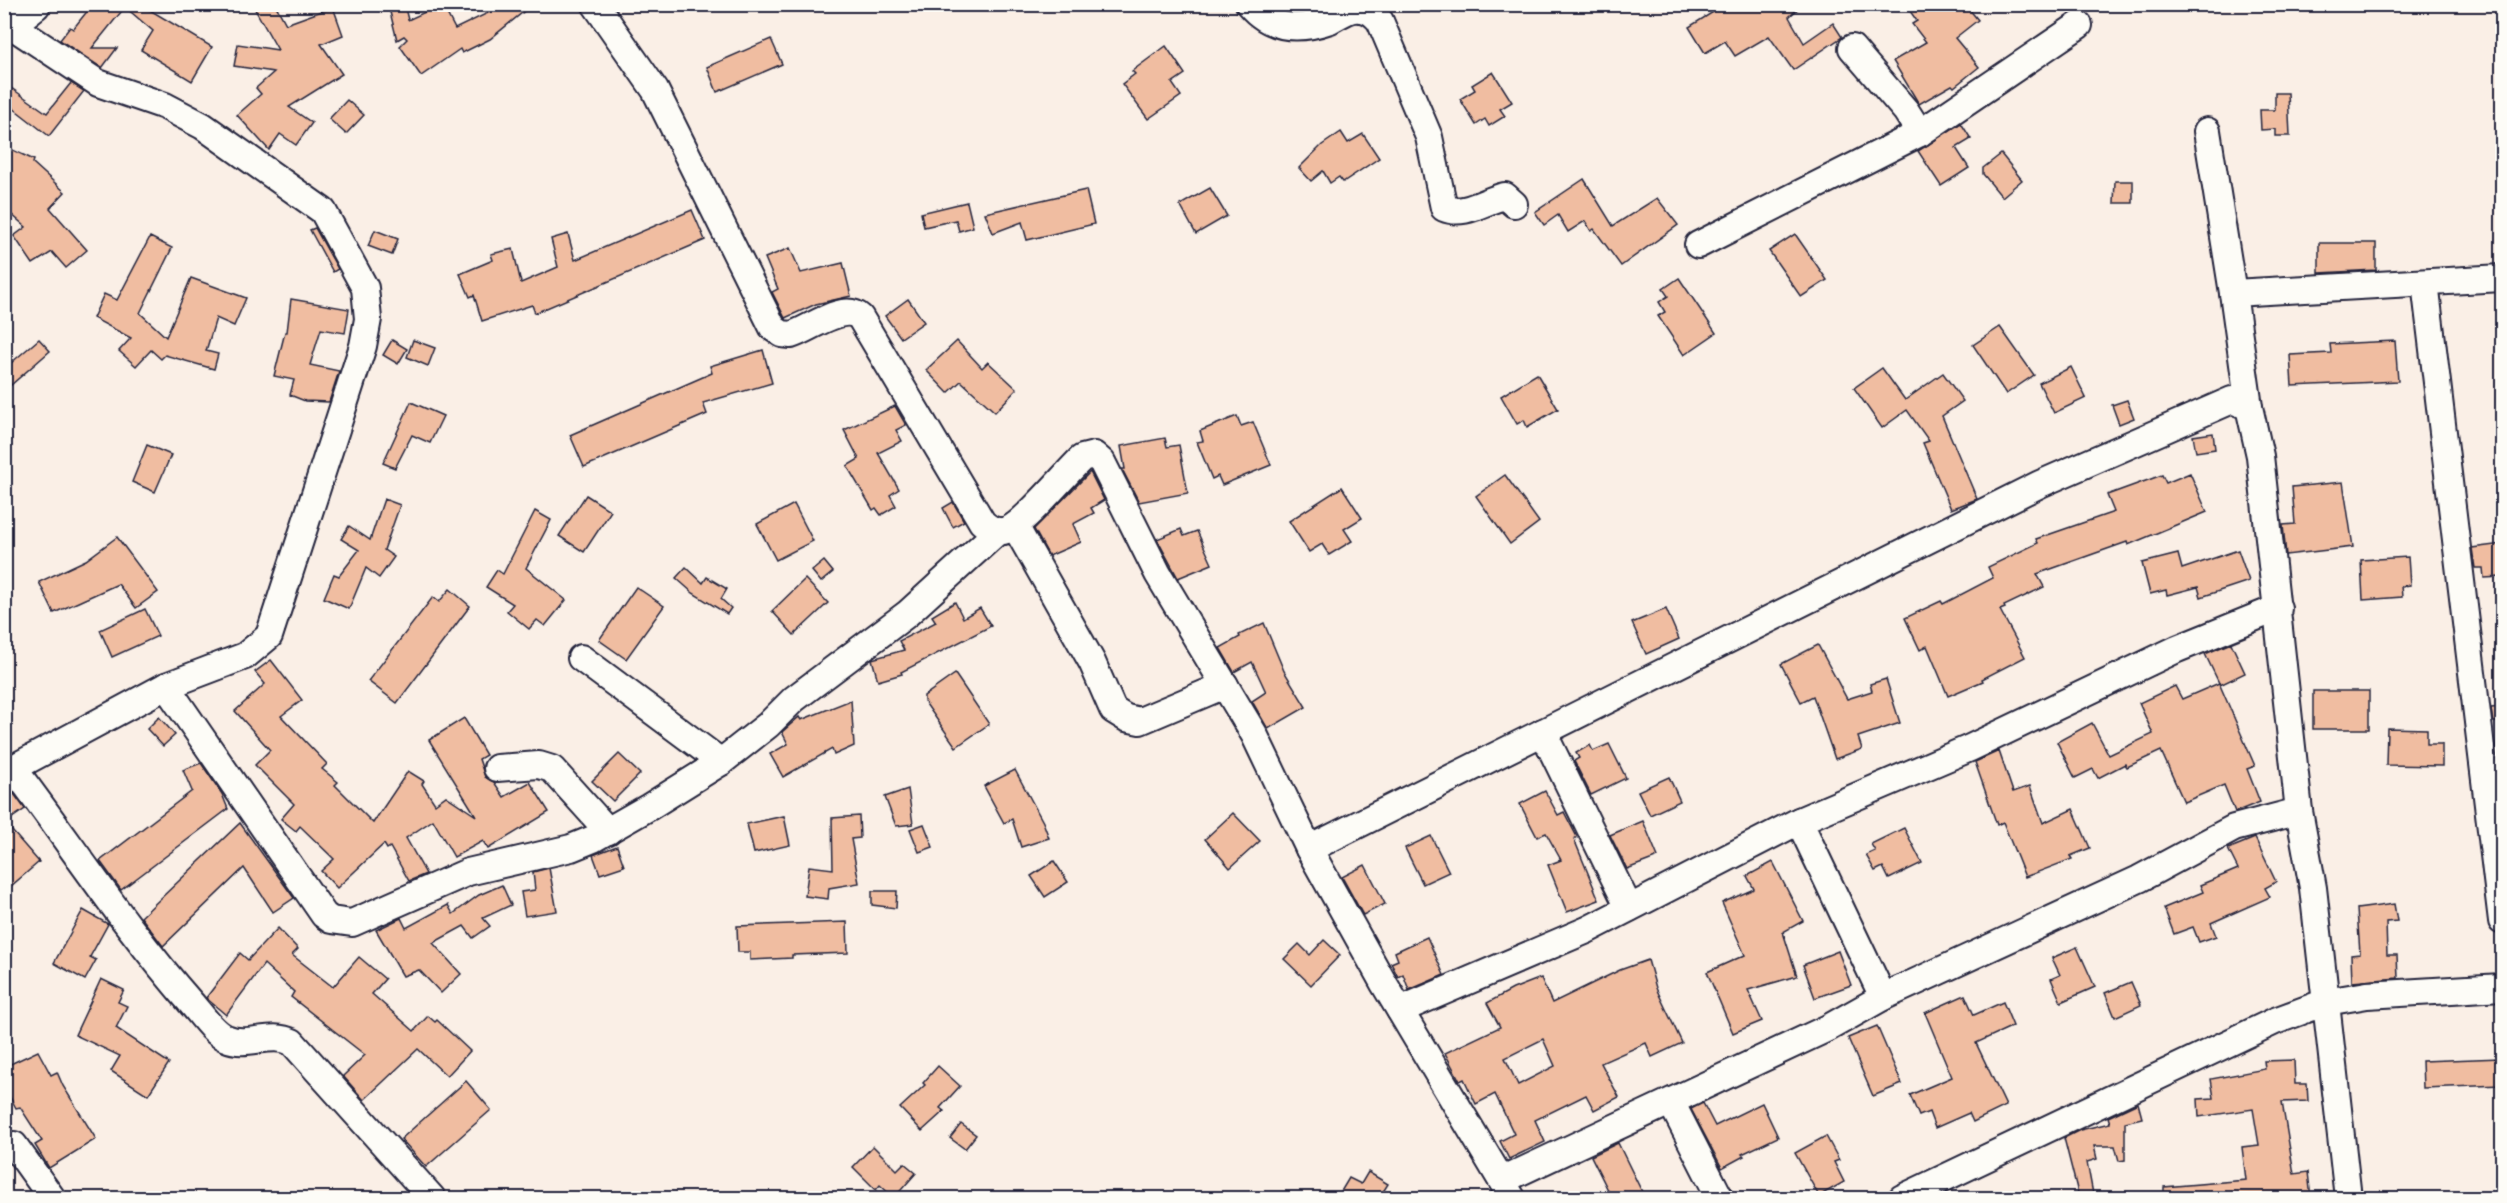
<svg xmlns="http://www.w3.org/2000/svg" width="2507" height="1203" font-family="Kalam,sans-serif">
	<rect width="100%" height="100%" fill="#faefe6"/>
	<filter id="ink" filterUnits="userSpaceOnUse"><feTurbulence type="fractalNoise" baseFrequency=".0167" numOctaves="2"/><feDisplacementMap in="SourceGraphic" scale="12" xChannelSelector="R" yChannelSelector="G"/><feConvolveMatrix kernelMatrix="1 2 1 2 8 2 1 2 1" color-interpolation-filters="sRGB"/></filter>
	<g filter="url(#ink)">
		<g fill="#f0bda1" stroke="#22223b" stroke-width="1.5" fill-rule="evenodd">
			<polygon points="93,4 140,4 212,47 192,81 141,50 153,31 125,7 92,48 117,48 102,68 60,40 70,27 73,29"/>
			<polygon points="252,4 275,4 286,24 333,7 343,35 321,44 342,74 289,107 312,123 296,145 280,134 269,150 237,115 261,94 256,88 274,72 234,66 238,44 278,50"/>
			<polygon points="388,4 404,4 408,20 442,4 455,29 490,12 485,4 533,4 490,39 462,53 460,49 421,76 400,46 407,39 404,36 397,40"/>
			<polygon points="1726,4 1803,4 1789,17 1804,43 1833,23 1842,37 1793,70 1769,36 1735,56 1725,41 1705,53 1689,27"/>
			<polygon points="1905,4 1965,4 1978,20 1955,38 1979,67 1954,87 1952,85 1919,104 1893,61 1926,42 1912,24 1917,21"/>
			<polygon points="771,39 782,64 717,92 707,67"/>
			<polygon points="1166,46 1185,74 1172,83 1181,96 1148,119 1122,84 1135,74 1132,71"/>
			<polygon points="1493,72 1512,102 1500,109 1505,116 1489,126 1485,119 1476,125 1460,99 1475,90 1472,85"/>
			<polygon points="4,83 47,113 71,83 84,91 49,136 4,101"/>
			<polygon points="2275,93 2288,93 2290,136 2275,136 2275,129 2261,130 2260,110 2275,110"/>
			<polygon points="347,100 364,115 346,134 329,119"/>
			<polygon points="1961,123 1971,139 1956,148 1969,168 1941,186 1918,151"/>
			<polygon points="1341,132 1348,143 1363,134 1379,158 1343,182 1339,177 1330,183 1323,171 1311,181 1299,168 1322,145"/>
			<polygon points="4,146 34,160 33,163 65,192 50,208 87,250 66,268 52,252 33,264 14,236 26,227 4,208"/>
			<polygon points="2001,154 2022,180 2002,197 1983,174 1983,168"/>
			<polygon points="1584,179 1613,226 1657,198 1678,225 1621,266 1594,229 1591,231 1585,221 1568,232 1558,215 1544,225 1535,212"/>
			<polygon points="2115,181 2133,181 2133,203 2114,203"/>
			<polygon points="1210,188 1227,216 1196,234 1180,205"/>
			<polygon points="1086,190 1094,224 1027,240 1022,222 993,233 985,213"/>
			<polygon points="967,202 973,227 959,231 956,220 924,227 921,213"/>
			<polygon points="692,210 705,240 535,313 532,305 482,321 474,295 470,297 460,274 493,260 491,254 513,249 521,283 558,267 551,239 568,234 575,260"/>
			<polygon points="315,228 338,269 333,272 310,230"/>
			<polygon points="375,230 398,239 392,255 368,246"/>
			<polygon points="1795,234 1827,280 1801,297 1769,251"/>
			<polygon points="150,237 172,248 140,313 166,337 191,278 246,298 234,326 216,318 206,351 218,354 214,369 165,355 161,359 151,350 136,366 119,351 131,338 93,318 104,294 117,300"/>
			<polygon points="2319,243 2376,243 2376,270 2319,273"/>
			<polygon points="790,248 801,273 843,263 851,296 816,304 785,318 772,292 778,289 765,258"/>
			<polygon points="1679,278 1716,333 1684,355 1658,316 1665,312 1659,302 1668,296 1663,289"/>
			<polygon points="291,299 349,309 345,333 321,329 310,365 339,371 329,402 305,401 290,395 294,380 274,376 285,332 287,332"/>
			<polygon points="908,299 924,322 901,338 885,316"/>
			<polygon points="2000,327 2034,375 2006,394 1973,345"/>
			<polygon points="39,339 50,351 4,391 4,369"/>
			<polygon points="392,340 407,349 398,364 383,355"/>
			<polygon points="413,340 435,348 428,366 407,357"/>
			<polygon points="957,341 982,368 988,362 1017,389 995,412 961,381 948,393 926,370"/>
			<polygon points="2395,341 2398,381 2292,386 2290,355 2331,353 2330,344"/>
			<polygon points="763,350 772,383 703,403 707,414 584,467 570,435 712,373 710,366"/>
			<polygon points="2071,367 2086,398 2054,413 2039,383"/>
			<polygon points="1882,368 1905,400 1943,373 1963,401 1942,416 1977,499 1951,509 1923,443 1929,441 1907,410 1882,428 1854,388"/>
			<polygon points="1537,374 1558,409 1527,427 1524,420 1517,424 1501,396"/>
			<polygon points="2127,400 2134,418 2119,424 2112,405"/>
			<polygon points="411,402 443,416 430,443 412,435 395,468 383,463"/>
			<polygon points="895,406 906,425 896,430 902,441 878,453 899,489 890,495 896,506 881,515 876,508 873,510 847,466 859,459 844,430"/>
			<polygon points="1237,416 1241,426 1253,422 1271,465 1222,485 1218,476 1212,479 1197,442 1203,441 1200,431"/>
			<polygon points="2213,433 2215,449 2196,452 2193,436"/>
			<polygon points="1165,438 1167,447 1179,445 1188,493 1139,502 1122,469 1125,469 1121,446"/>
			<polygon points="147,445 171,455 155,492 132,482"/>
			<polygon points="1090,472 1104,500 1091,508 1094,513 1073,524 1081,542 1049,556 1034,529"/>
			<polygon points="2190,473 2207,512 2128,545 2127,542 2037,574 2044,587 2004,606 2005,608 2000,610 2025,657 1982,679 1983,681 1948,696 1927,646 1920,650 1905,618 1941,601 1943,604 1993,578 1988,567 2038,543 2036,539 2114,512 2107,495 2162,475 2166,483"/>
			<polygon points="1505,475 1539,522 1510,544 1476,496"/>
			<polygon points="2343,482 2353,547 2286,555 2283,525 2295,524 2292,487"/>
			<polygon points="1342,487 1362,518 1344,529 1352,541 1329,555 1322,544 1309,552 1289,521"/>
			<polygon points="586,495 611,511 584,552 559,536"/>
			<polygon points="384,499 400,505 384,550 394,557 379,578 366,568 349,609 324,598 334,574 339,576 359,550 341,539 349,526 370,540"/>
			<polygon points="953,502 964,521 953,527 943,508"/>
			<polygon points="794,504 813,541 776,560 757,524"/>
			<polygon points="535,511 551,520 526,568 566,600 545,626 537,620 529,629 507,611 513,604 486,587 497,570 503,574"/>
			<polygon points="1181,529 1184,536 1197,531 1212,564 1178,578 1157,539"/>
			<polygon points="117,537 158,592 136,608 118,584 54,613 39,582 86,560"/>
			<polygon points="2502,544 2502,577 2484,578 2483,568 2475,568 2472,548"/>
			<polygon points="2238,550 2249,581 2201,597 2198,587 2167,595 2166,590 2150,594 2142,563 2178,554 2182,569"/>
			<polygon points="2408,557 2410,585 2401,586 2402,597 2363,600 2361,560"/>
			<polygon points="824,561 833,572 821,582 812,571"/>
			<polygon points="686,567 703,583 707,577 727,589 721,599 731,608 727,614 693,593 676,578"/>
			<polygon points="805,579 828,603 794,635 772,611"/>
			<polygon points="636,587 664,606 626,659 599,640"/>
			<polygon points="450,589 470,606 397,703 368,681 433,597 439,602"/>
			<polygon points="955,602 963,618 980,608 991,626 901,672 902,674 878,681 872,659 904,650 899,641 936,622 932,616"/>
			<polygon points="145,609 158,636 112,657 100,630"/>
			<polygon points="1666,609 1679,639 1646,654 1632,623"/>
			<polygon points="1264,623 1284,671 1306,707 1268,729 1252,701 1266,692 1252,662 1234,672 1220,648 1240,637 1239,635"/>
			<polygon points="2231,643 2245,673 2220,685 2205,654"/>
			<polygon points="1818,645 1847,699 1872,691 1870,684 1886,679 1900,723 1858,737 1862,749 1835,759 1813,696 1801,702 1781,664"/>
			<polygon points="271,660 302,700 281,716 327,764 322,769 338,782 335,785 373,823 408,771 424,781 422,784 435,804 446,796 476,816 429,740 464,718 486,755 479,759 485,777 494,782 504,797 530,782 549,812 488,849 483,841 454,857 433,820 406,838 426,874 409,881 390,847 387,849 384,844 337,888 321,871 334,859 300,826 296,831 281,819 294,804 255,765 270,750 235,711 265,684 255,672"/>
			<polygon points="955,674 989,724 956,747 924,701 924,696"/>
			<polygon points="2219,683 2255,766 2247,769 2260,802 2235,812 2224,785 2184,802 2161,751 2127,767 2125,764 2098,778 2093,769 2075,778 2057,742 2092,723 2109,755 2153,734 2139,703 2175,686 2182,699"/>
			<rect x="2313" y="691" width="56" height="38"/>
			<polygon points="851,700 854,746 834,755 832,749 783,777 770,754 788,744 782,732 799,717 801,720"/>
			<polygon points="2502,707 2502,722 2493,722 2491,708"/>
			<polygon points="159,717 175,735 163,746 147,729"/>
			<polygon points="2387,728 2427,729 2427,744 2442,744 2442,766 2386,765"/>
			<polygon points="1609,744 1626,778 1591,795 1574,761 1579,758 1576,753 1590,745 1593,751"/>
			<polygon points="1999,751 2013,792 2030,786 2043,823 2073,809 2090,848 2070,856 2072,859 2025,877 2003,822 1997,825 1975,762"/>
			<polygon points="619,754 640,774 613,801 592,781"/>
			<polygon points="201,763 222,794 228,809 121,890 100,861 192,791 183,770"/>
			<polygon points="1015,770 1043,822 1049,838 1021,847 1012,819 1004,823 984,786"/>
			<polygon points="1669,777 1680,801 1650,815 1638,791"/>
			<polygon points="9,787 25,809 5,823 39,862 4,892 4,788"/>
			<polygon points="908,789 913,824 896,826 885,797"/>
			<polygon points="1545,791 1558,815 1564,812 1577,837 1574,839 1599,900 1567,912 1548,865 1561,860 1546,833 1537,837 1520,804"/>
			<polygon points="1233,813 1260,841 1230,868 1205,839"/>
			<polygon points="784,816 790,845 754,853 747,824"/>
			<polygon points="859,816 860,838 851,839 859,883 829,888 828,899 805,896 809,866 833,869 832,818"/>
			<polygon points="1643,821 1658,857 1627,869 1610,835"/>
			<polygon points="240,823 294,898 273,912 244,868 163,946 141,917"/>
			<polygon points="924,824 933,847 919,852 910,829"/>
			<polygon points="1904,828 1922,863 1889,879 1883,867 1875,871 1866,855 1875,851 1871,844"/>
			<polygon points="1431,836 1449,872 1423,884 1405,848"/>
			<polygon points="2255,838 2276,882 2265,888 2270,897 2211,923 2216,936 2199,942 2193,927 2174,934 2164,908 2203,892 2200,885 2238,869 2228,849"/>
			<polygon points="617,846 624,866 600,874 593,855"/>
			<polygon points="1054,861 1068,882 1045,897 1031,876"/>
			<polygon points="1773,862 1803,921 1783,932 1797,976 1748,990 1762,1021 1733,1033 1707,972 1745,955 1722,903 1754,889 1747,876"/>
			<polygon points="1365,865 1385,904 1363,915 1342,877"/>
			<polygon points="549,868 557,911 525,916 521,892 535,890 533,872"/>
			<polygon points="502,885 511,905 483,918 490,926 473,938 464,926 433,943 461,974 441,993 419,970 403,976 376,930 401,918 406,928 448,905 453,914 479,895"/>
			<polygon points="872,891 897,891 896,908 872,905"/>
			<polygon points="2394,904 2397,921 2386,922 2387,955 2397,955 2398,978 2352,982 2351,955 2360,954 2357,909"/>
			<polygon points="83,910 108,924 90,957 96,960 85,980 54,963"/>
			<polygon points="847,922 848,953 792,955 792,958 750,960 750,952 738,952 737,926"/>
			<polygon points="278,928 298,949 292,955 333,987 359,957 385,979 372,994 414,1031 428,1016 435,1022 437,1020 470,1051 447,1076 418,1049 364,1100 343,1076 365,1055 291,997 294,992 264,964 226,1015 206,998 240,953 248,960"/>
			<polygon points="1427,937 1444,975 1409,990 1403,974 1398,977 1391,963 1398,960 1395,952"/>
			<polygon points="1324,940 1340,955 1311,985 1284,959 1299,944 1310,955"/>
			<polygon points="2077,947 2095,987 2061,1002 2051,979 2060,975 2052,958"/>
			<polygon points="1838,951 1851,985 1815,998 1803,965"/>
			<path d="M1648,960L1656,988L1682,1043L1652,1057L1646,1043L1601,1063L1619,1097L1594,1110L1586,1095L1535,1120L1545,1142L1509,1159L1500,1141L1514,1134L1495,1094L1476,1104L1464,1079L1460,1081L1445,1053L1500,1027L1487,1003L1513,989L1541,978L1552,1003L1620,970ZM1543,1039L1555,1066L1518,1085L1505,1058Z"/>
			<polygon points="101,979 124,990 118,1002 127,1006 116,1028 169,1063 148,1095 111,1071 120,1056 75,1035"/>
			<polygon points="2131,982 2141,1005 2115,1017 2105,993"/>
			<polygon points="1965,995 1974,1015 2003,1002 2013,1026 1976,1043 2006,1106 1973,1122 1969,1113 1935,1128 1929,1112 1919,1116 1910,1095 1952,1077 1925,1013"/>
			<polygon points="1877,1026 1902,1084 1873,1096 1848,1038"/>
			<polygon points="38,1051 51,1075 57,1072 63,1086 96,1139 49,1168 35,1145 42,1141 20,1107 16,1108 4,1086 4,1067"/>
			<polygon points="2501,1058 2502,1085 2423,1088 2422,1061"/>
			<polygon points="2294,1060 2295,1084 2307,1084 2308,1101 2282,1102 2294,1174 2308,1172 2311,1198 2164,1198 2164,1187 2246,1180 2242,1147 2259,1145 2253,1109 2199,1117 2198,1099 2214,1098 2211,1079 2265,1069 2264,1061"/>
			<polygon points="938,1066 960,1086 940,1108 944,1111 922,1131 900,1108 925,1085 923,1083"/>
			<polygon points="466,1081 491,1110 426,1167 401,1139"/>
			<polygon points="1703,1103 1715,1126 1762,1103 1778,1137 1742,1154 1744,1156 1722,1168 1691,1109"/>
			<polygon points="2138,1103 2142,1118 2125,1122 2125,1160 2119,1161 2115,1146 2094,1146 2097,1159 2087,1162 2093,1194 2079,1197 2064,1138 2080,1130 2110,1123 2108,1117"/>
			<polygon points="961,1124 976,1135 965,1149 950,1138"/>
			<polygon points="1826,1136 1839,1160 1834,1162 1844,1182 1819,1196 1795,1153"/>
			<polygon points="1618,1143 1645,1198 1612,1198 1591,1156"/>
			<polygon points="873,1146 897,1170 904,1163 916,1173 894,1198 880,1185 876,1190 853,1167"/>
			<polygon points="1368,1172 1388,1184 1381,1195 1388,1198 1337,1198 1349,1178 1361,1184"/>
		</g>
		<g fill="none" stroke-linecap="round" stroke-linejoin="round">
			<defs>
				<g id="minor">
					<path d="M595,4L655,90L773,328L782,334L791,335C809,330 843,302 860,317L982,522C989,529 997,534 1007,530C1023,525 1066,473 1082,458L1094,455L1102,462L1158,574L1254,734L1309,849L1383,982L1512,1198"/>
					<path d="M1249,4C1271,30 1299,31 1330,20C1339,16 1349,7 1360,9C1368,9 1375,15 1380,21L1429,137L1444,208C1465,217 1485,200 1505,196L1514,204"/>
					<polyline points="1852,48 1906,111 1920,133"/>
					<polyline points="2207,131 2233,293"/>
					<polyline points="1698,245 1920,133 2079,25"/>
					<polyline points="2425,283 2502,921"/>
					<polyline points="2249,407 2233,293 2502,278"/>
					<polyline points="1015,526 1092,662 1113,710 1126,718 1140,721 1225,685"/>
					<polyline points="581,658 721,762"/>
					<polyline points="166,686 324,915 331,920 352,923 468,872 571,848 593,839 649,807 721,762 768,725 794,699 907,614 998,531"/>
					<polyline points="1543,732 1629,908"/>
					<polyline points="497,768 539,765 552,769 608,831"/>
					<path d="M14,769C73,847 126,929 191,1003C200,1013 213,1033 226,1038C248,1048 270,1031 292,1042L432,1198"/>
					<polyline points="4,773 166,686 245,656 269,636 363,346 368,319 365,288 323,211 203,126 165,106 98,83 9,24"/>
					<polyline points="1799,821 1883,997"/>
					<polyline points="1309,849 2040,484 2232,400 2249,407 2260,456 2299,811 2313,888 2348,1198"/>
					<polyline points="1400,1010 1587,930 1799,821 1970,748 2177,649 2278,608"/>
					<polyline points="1671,1102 1720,1198"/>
					<polyline points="14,1145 52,1198"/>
					<polyline points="1503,1180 1828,1028 1883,997 2139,879 2234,828 2299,811"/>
					<polyline points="1902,1198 2275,1021 2326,1002 2367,995 2502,987"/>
				</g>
				<polyline id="major" points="4,28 34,4"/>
			</defs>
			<use href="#minor" stroke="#22223b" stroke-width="30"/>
			<use href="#major" stroke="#22223b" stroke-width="36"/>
			<use href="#minor" stroke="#fdfcf7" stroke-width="26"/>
			<use href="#major" stroke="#fdfcf7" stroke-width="32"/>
		</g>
	</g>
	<rect width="2507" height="1203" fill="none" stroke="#fdfcf7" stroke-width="24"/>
	<rect x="12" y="12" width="2483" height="1179" fill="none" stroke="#22223b" stroke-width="2" filter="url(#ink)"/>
</svg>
